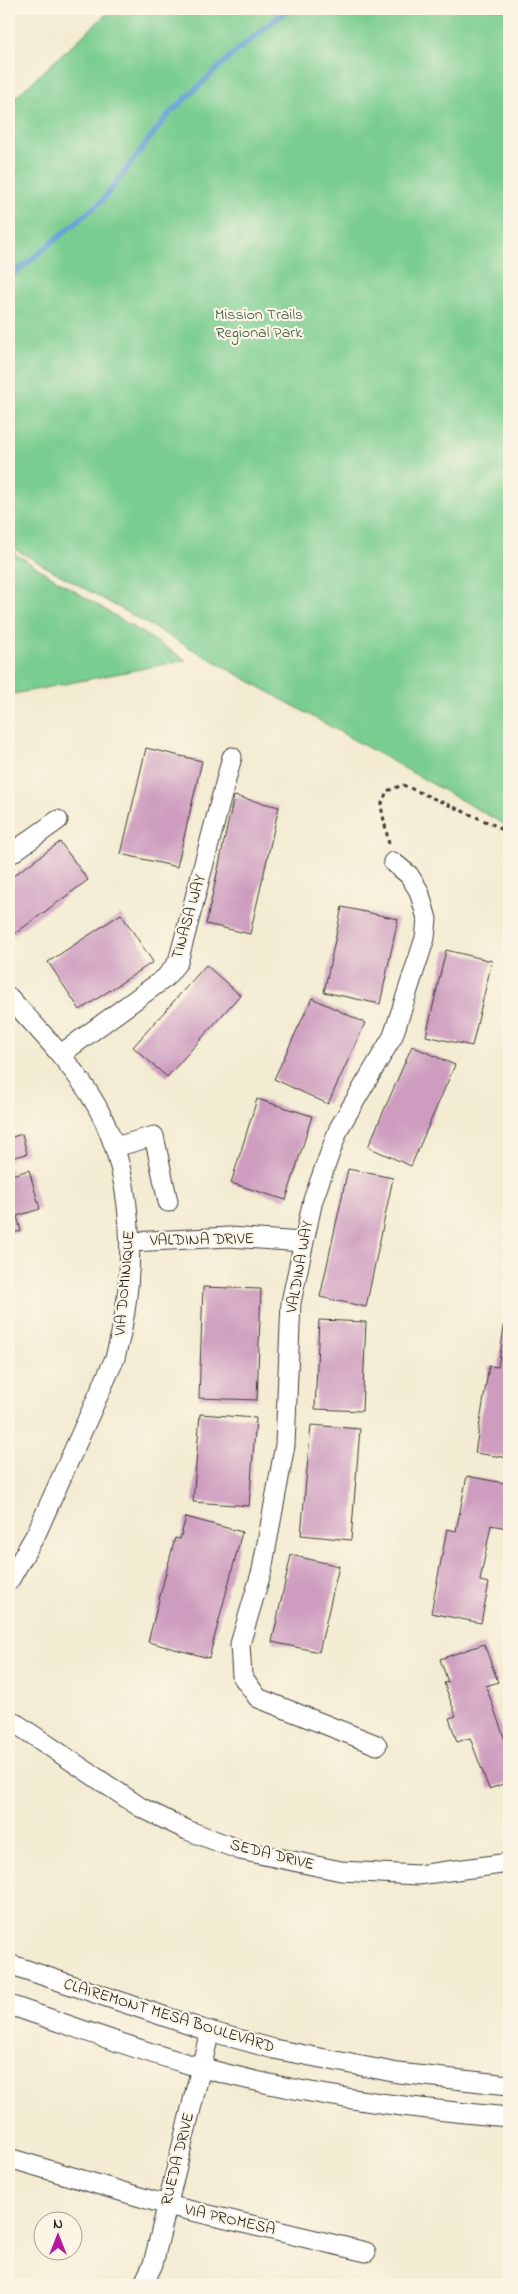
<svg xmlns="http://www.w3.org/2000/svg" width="518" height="2294" font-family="'Indie Flower',sans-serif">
	<rect width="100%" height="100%" fill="#fcf5e5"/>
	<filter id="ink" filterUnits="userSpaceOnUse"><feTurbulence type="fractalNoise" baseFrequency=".02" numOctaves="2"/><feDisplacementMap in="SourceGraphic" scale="10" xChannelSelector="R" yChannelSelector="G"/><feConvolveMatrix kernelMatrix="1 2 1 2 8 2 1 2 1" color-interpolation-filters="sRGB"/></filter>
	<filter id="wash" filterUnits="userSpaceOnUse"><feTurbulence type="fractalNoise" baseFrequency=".0096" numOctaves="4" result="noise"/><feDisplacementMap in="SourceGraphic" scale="20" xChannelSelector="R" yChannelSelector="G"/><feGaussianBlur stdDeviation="1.12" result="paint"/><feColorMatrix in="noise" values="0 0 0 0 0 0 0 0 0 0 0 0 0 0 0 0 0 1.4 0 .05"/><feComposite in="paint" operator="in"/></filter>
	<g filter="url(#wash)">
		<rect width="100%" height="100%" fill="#f3ebd2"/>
		<g fill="#7acd90" stroke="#4b7456">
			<polygon points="112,9 509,9 509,827 9,546 9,103"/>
			<polygon points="9,550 186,660 9,695"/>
		</g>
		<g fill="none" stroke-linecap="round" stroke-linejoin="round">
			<polyline stroke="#67a1d7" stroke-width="5.5" points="9,278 102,201 168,115 234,53 289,9"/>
		</g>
		<g id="blocks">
			<g fill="#cd9cbf">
				<polygon points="146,748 202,761 177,867 121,854"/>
				<polygon points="234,796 279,807 250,934 206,924"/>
				<polygon points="60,842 88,880 9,938 9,879"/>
				<polygon points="342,907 398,919 380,1004 324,992"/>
				<polygon points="121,914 153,962 80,1010 48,962"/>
				<polygon points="446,950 492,961 472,1046 426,1036"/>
				<polygon points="206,965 240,995 167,1077 133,1047"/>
				<polygon points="312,998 365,1023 328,1104 274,1079"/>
				<polygon points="412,1046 455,1065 411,1166 368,1147"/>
				<polygon points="257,1099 312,1116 286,1200 231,1183"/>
				<polygon points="22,1134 27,1154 11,1158 9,1163 9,1138"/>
				<polygon points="9,1166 12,1175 29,1170 40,1209 17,1216 21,1231 9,1234"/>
				<polygon points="348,1169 393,1178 366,1307 320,1297"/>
				<polygon points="203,1287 261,1289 257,1400 199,1398"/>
				<polygon points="506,1314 509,1315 509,1458 475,1453 489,1366 498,1367"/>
				<polygon points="319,1320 366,1322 362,1411 315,1409"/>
				<polygon points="200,1414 256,1418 249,1506 193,1502"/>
				<polygon points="311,1425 360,1429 351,1540 301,1535"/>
				<polygon points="467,1476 509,1484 507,1528 491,1525 480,1581 489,1583 481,1623 431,1613 447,1529 456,1531"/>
				<polygon points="186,1517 242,1532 209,1658 148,1642 175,1538 180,1539"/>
				<polygon points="291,1555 339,1566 319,1652 272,1642"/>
				<polygon points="484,1644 498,1682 486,1686 505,1740 509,1738 509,1782 489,1789 470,1738 457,1742 449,1718 456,1716 444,1683 448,1682 440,1659"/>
			</g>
		</g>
	</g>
	<g filter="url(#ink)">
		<use href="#blocks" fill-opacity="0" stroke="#3c3b37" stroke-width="1"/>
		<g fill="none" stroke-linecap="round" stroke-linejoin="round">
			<defs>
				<g id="minor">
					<polyline points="9,855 58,820"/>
					<path d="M9,997C37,1028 66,1058 89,1093C137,1168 138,1275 115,1358L36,1534L9,1581"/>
					<polyline points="61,1054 165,978 178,962 232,757"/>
					<polyline points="115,1147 154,1136 168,1202"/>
					<polyline points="130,1242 230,1237 303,1242"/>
					<polyline points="9,1719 140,1807 187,1830 240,1850 341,1871 418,1875 509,1863"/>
					<polyline points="377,1745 258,1698 242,1676 240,1644 262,1570 285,1445 291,1302 313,1200 339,1128 393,1036 425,938 427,919 419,891 409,875 393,862"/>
					<polyline points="9,1964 202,2029 274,2049 398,2073 509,2085"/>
					<path d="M9,2005C70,2025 130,2048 192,2065C295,2094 403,2108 509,2117"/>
					<polyline points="9,2158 167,2205 366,2252"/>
					<polyline points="143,2285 153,2264 210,2031"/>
				</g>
			</defs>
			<use href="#minor" stroke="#3c3b37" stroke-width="21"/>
			<polyline stroke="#3c3b37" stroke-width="3" stroke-dasharray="4 4" stroke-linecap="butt" points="389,844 381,806 387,791 403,785 492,824 509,834"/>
			<use href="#minor" stroke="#fff" stroke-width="19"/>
		</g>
	</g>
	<g text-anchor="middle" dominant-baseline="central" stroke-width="4.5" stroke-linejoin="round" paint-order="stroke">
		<g font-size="16" fill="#3d5a45" stroke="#fcf5e5">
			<text x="259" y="315">Mission Trails<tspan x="259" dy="18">Regional Park</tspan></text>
		</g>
		<g font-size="16" fill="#1c1c1c" stroke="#fcf5e5">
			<text transform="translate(189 917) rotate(-74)">TINASA WAY</text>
			<text transform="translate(202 1240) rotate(-1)">VALDINA DRIVE</text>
			<text transform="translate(300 1267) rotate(-80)">VALDINA WAY</text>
			<text transform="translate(125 1283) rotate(-85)">VIA DOMINIQUE</text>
			<text transform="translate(272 1855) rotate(14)">SEDA DRIVE</text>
			<text transform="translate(169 2016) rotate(17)">CLAIREMONT MESA BOULEVARD</text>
			<text transform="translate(178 2159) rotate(-76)">RUEDA DRIVE</text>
			<text transform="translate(230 2220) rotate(13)">VIA PROMESA</text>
		</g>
	</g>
	<rect width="518" height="2294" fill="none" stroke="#fcf5e5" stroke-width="30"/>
	<g transform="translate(58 2236)"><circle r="24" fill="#fcf5e5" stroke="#a29e95"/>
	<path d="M0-4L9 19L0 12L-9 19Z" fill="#b5179e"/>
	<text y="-8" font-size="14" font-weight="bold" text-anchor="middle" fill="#1c1c1c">N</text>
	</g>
</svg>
